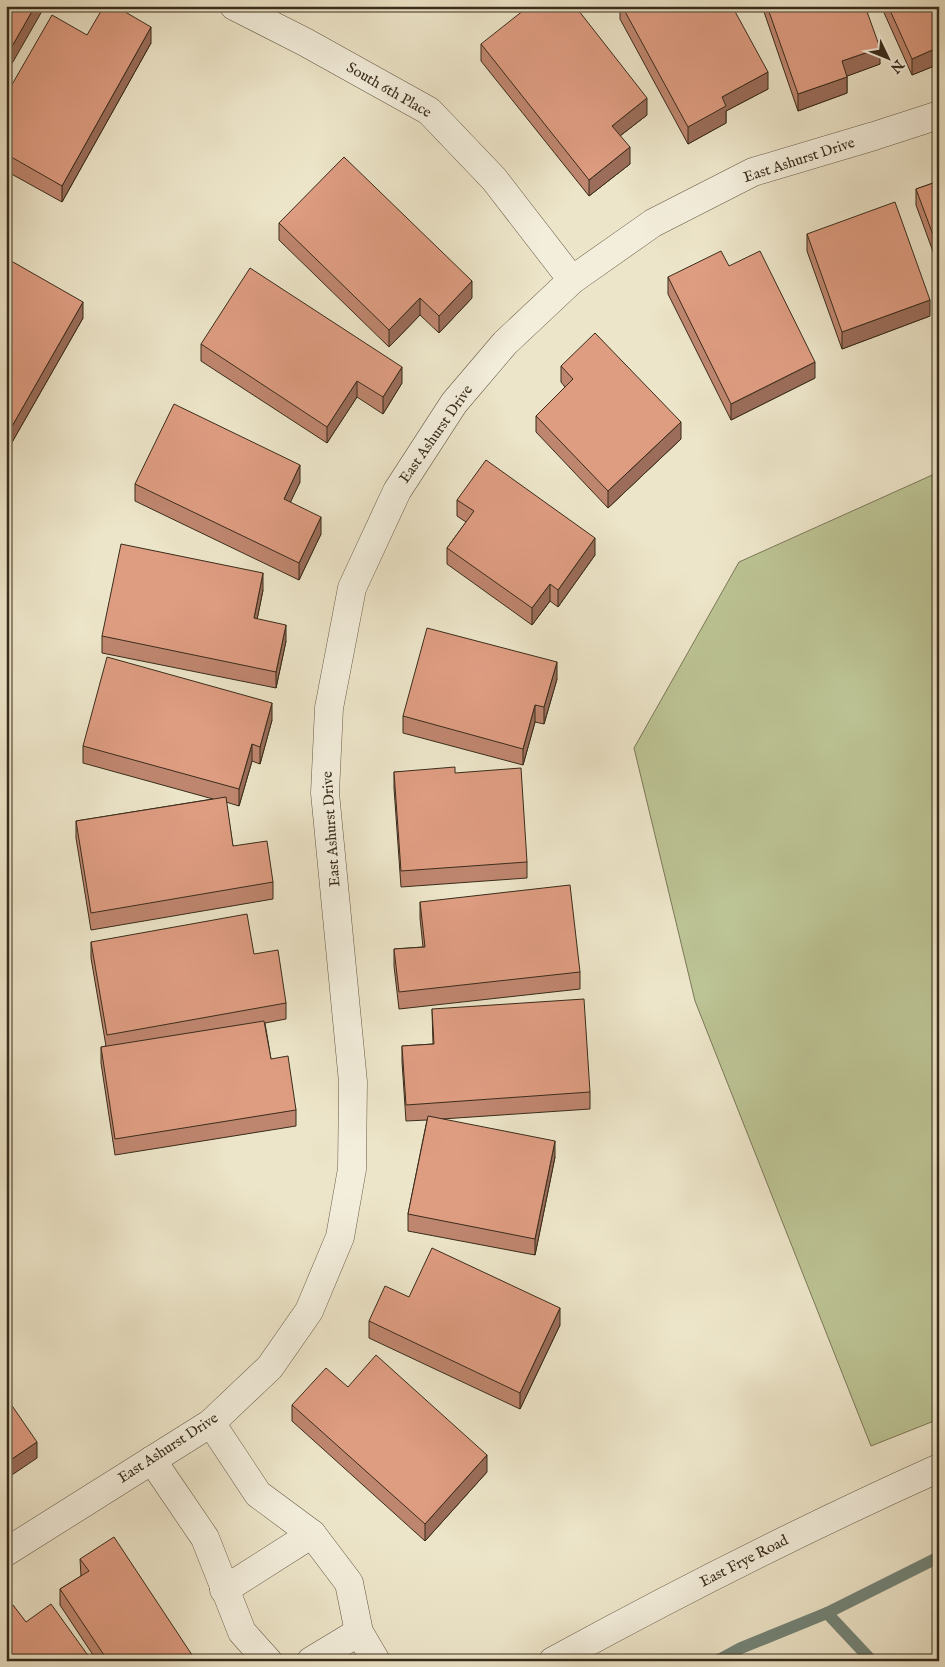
<svg xmlns="http://www.w3.org/2000/svg" width="945" height="1667" font-family="'IM FELL English',serif">
	<rect width="100%" height="100%" fill="#ede5c9"/>
	<filter id="stains"><feTurbulence type="fractalNoise" baseFrequency=".004" numOctaves="4"/><feColorMatrix values="0 0 0 0 .2 0 0 0 0 .09 0 0 0 0 .02 0 0 0 .5 -.17"/></filter>
	<radialGradient id="worn" r=".72"><stop offset=".6" stop-color="#630" stop-opacity="0"/><stop offset="1" stop-color="#630" stop-opacity=".3"/></radialGradient>
	<polygon fill="#bcc394" stroke="#7a7858" points="939,472 939,1419 871,1446 695,1001 634,748 739,562"/>
	<g fill="none" stroke-linecap="round" stroke-linejoin="round">
		<g stroke="#738478" stroke-width="12">
			<polyline points="827,1613 872,1661"/>
			<polyline points="717,1661 741,1648 827,1613 939,1557"/>
		</g>
		<defs>
			<g id="minor">
				<polyline points="234,6 305,42 429,111 494,179 572,280"/>
				<polyline points="211,1423 258,1494 312,1534 349,1583 359,1632 376,1661"/>
				<polyline points="152,1460 205,1538 242,1632 268,1661"/>
				<polyline points="6,1552 211,1423 270,1367 309,1311 340,1237 352,1169 353,1082 325,793 329,708 352,588 397,491 454,403 505,343 572,280 653,223 753,172 874,136 939,115"/>
				<polyline points="224,1590 312,1534"/>
				<polyline points="311,1661 359,1632"/>
			</g>
			<path id="tertiary" d="M553,1661C679,1592 808,1527 939,1468"/>
		</defs>
		<use href="#minor" stroke="#665a46" stroke-width="29"/>
		<use href="#tertiary" stroke="#665a46" stroke-width="29"/>
		<use href="#minor" stroke="#f3eedc" stroke-width="28"/>
		<use href="#tertiary" stroke="#f3eedc" stroke-width="28"/>
	</g>
	<g fill="#bf866f" stroke="#392c1b">
		<polygon points="620,6 732,6 768,89 726,111 726,123 688,144 620,19"/>
		<polygon points="762,6 865,6 880,64 847,76 847,93 798,111"/>
		<polygon points="881,6 939,6 939,64 912,75"/>
		<polygon points="87,35 151,43 62,202 6,171 6,95"/>
		<polygon points="481,44 647,115 620,136 630,164 589,196 481,61"/>
		<polygon points="939,181 939,268 916,205 916,189"/>
		<polygon points="279,223 472,298 439,333 420,315 389,347 279,240"/>
		<polygon points="807,234 930,316 842,349 807,251"/>
		<polygon points="6,258 83,318 11,444 6,441"/>
		<polygon points="729,266 815,378 731,420 668,294 668,277"/>
		<polygon points="201,344 402,383 383,414 357,397 327,443 201,361"/>
		<polygon points="561,366 681,439 608,508 536,432 536,416 565,387 561,382"/>
		<polygon points="300,482 290,502 321,534 299,580 135,501 135,484"/>
		<polygon points="457,500 595,555 558,607 550,601 532,625 447,564 447,548 466,522 457,516"/>
		<polygon points="263,590 257,619 286,641 276,688 102,653 102,636"/>
		<polygon points="557,679 544,724 535,722 523,765 403,733 403,716"/>
		<polygon points="272,720 260,764 252,761 239,806 226,802 233,846 273,882 273,899 91,930 76,838 76,821 213,799 83,763 83,746"/>
		<polygon points="394,772 455,773 527,862 527,878 401,887 394,788"/>
		<polygon points="420,902 580,972 580,989 399,1009 394,966 394,949 423,947 420,918"/>
		<polygon points="91,942 254,954 286,1003 286,1019 265,1023 271,1059 296,1110 296,1126 115,1155 101,1063 101,1047 106,1046 91,958"/>
		<polygon points="432,1009 590,1092 590,1109 442,1119 555,1157 535,1255 408,1231 408,1214 427,1120 406,1121 402,1062 402,1046 433,1044"/>
		<polygon points="409,1297 560,1325 520,1409 369,1338 369,1321"/>
		<polygon points="348,1387 487,1472 425,1541 292,1421 292,1405"/>
		<polygon points="80,1559 196,1661 97,1661 60,1605 60,1589 81,1576"/>
	</g>
	<g fill="#9b6d5a" stroke="#392c1b">
		<polygon points="35,6 41,6 41,13 6,74 6,57"/>
		<polygon points="151,27 151,43 62,202 62,186"/>
		<polygon points="939,47 939,64 912,75 912,59"/>
		<polygon points="880,48 880,64 842,78 842,61"/>
		<polygon points="768,72 768,89 726,111 726,123 688,144 688,127 722,97"/>
		<polygon points="847,77 847,93 798,111 798,94"/>
		<polygon points="647,98 647,115 612,142 612,126"/>
		<polygon points="630,147 630,164 589,196 589,180"/>
		<polygon points="472,281 472,298 439,333 439,316"/>
		<polygon points="420,298 420,315 389,347 389,330"/>
		<polygon points="930,300 930,316 842,349 842,332"/>
		<polygon points="83,302 83,318 11,444 11,428"/>
		<polygon points="815,362 815,378 731,420 731,404"/>
		<polygon points="402,367 402,383 383,414 383,397"/>
		<polygon points="357,381 357,397 327,443 327,427"/>
		<polygon points="681,422 681,439 608,508 608,491"/>
		<polygon points="300,465 300,482 284,516 284,499"/>
		<polygon points="321,517 321,534 299,580 299,563"/>
		<polygon points="595,538 595,555 558,607 558,590"/>
		<polygon points="263,573 263,590 254,635 254,618"/>
		<polygon points="550,584 550,601 532,625 532,608"/>
		<polygon points="286,625 286,641 276,688 276,672"/>
		<polygon points="557,662 557,679 544,724 544,707"/>
		<polygon points="272,703 272,720 260,764 260,747"/>
		<polygon points="535,705 535,722 523,765 523,749"/>
		<polygon points="252,744 252,761 239,806 239,789"/>
		<polygon points="555,1141 555,1157 535,1255 535,1239"/>
		<polygon points="560,1308 560,1325 520,1409 520,1393"/>
		<polygon points="37,1442 37,1458 6,1479 6,1463"/>
		<polygon points="487,1455 487,1472 425,1541 425,1524"/>
	</g>
	<g fill="#de9c81" stroke="#392c1b">
		<polygon points="6,6 35,6 6,57"/>
		<polygon points="104,6 115,6 151,27 62,186 6,154 6,95 52,15 87,35"/>
		<polygon points="529,6 575,6 647,98 612,126 630,147 589,180 481,44"/>
		<polygon points="622,6 732,6 768,72 722,97 726,106 688,127"/>
		<polygon points="767,6 865,6 880,48 842,61 847,77 798,94"/>
		<polygon points="888,6 939,6 939,47 912,59"/>
		<polygon points="344,157 472,281 439,316 420,298 389,330 279,223"/>
		<polygon points="939,181 939,251 916,189"/>
		<polygon points="895,202 930,300 842,332 807,234"/>
		<polygon points="721,251 729,266 760,251 815,362 731,404 668,277"/>
		<polygon points="6,258 83,302 11,428 6,425"/>
		<polygon points="250,268 402,367 383,397 357,381 327,427 201,344"/>
		<polygon points="595,333 681,422 608,491 536,416 573,379 561,366"/>
		<polygon points="174,404 300,465 284,499 321,517 299,563 135,484"/>
		<polygon points="486,460 595,538 558,590 550,584 532,608 447,548 474,511 457,500"/>
		<polygon points="121,544 263,573 254,618 286,625 276,672 102,636"/>
		<polygon points="427,628 557,662 544,707 535,705 523,749 403,716"/>
		<polygon points="107,657 272,703 260,747 252,744 239,789 83,746"/>
		<polygon points="455,767 455,773 521,768 527,862 401,871 394,772"/>
		<polygon points="226,797 233,846 267,841 273,882 91,913 76,821"/>
		<polygon points="570,885 580,972 399,992 394,949 425,947 420,902"/>
		<polygon points="247,914 254,954 278,950 286,1003 107,1035 91,942"/>
		<polygon points="584,999 590,1092 406,1105 402,1046 434,1044 432,1009"/>
		<polygon points="264,1021 271,1059 288,1056 296,1110 115,1139 101,1047"/>
		<polygon points="428,1116 555,1141 535,1239 408,1214"/>
		<polygon points="432,1248 560,1308 520,1393 369,1321 385,1286 409,1297"/>
		<polygon points="376,1355 487,1455 425,1524 292,1405 326,1368 348,1387"/>
		<polygon points="6,1397 37,1442 6,1463"/>
		<polygon points="114,1537 196,1661 108,1661 60,1589 89,1571 80,1559"/>
		<polygon points="51,1604 92,1661 6,1661 6,1610 13,1605 26,1622"/>
	</g>
	<g text-anchor="middle" dominant-baseline="central" stroke-width="4" stroke-linejoin="round" paint-order="stroke">
		<g font-size="15" fill="#392c1b" stroke="#f3eedc">
			<text transform="translate(389 90) rotate(30)">South 6th Place</text>
			<text transform="translate(799 160) rotate(-18)">East Ashurst Drive</text>
			<text transform="translate(436 434) rotate(-55)">East Ashurst Drive</text>
			<text transform="translate(331 829) rotate(-94)">East Ashurst Drive</text>
			<text transform="translate(168 1448) rotate(-33)">East Ashurst Drive</text>
			<text transform="translate(744 1561) rotate(-27)">East Frye Road</text>
		</g>
	</g>
	<rect width="945" height="1667" fill="none" stroke="#ede5c9" stroke-width="25"/>
	<rect x="8" y="8" width="930" height="1652" fill="none" stroke="#392c1b" stroke-width="2.5"/>
	<rect x="12" y="12" width="920" height="1642" fill="none" stroke="#392c1b"/>
	<g transform="translate(888 58) rotate(133)" stroke="#f3eedc" stroke-width="4" paint-order="stroke">
	<path d="M0-4L9 19L0 12L-9 19Z" fill="#392c1b"/>
	<text y="-8" font-size="14" font-weight="bold" text-anchor="middle" fill="#392c1b">N</text>
	</g>
	<rect width="100%" height="100%" filter="url(#stains)"/>
	<rect width="100%" height="100%" fill="url(#worn)"/>
</svg>
